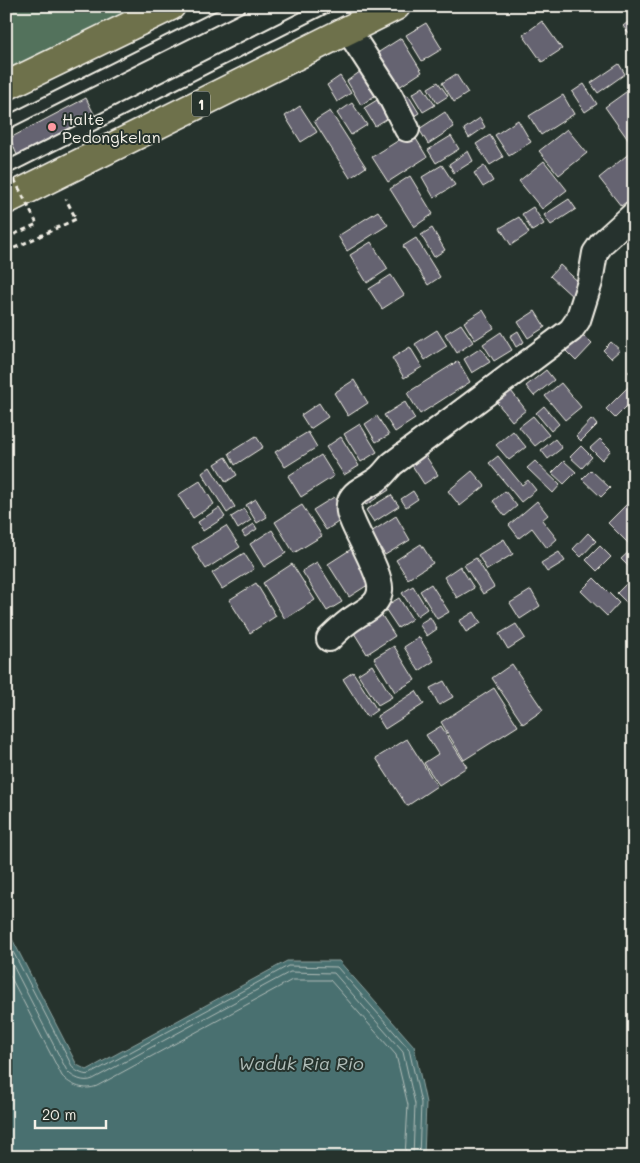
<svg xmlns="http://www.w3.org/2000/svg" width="640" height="1163" font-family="Mali,sans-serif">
	<rect width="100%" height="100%" fill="#26332d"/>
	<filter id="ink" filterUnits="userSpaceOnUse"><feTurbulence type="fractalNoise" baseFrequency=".02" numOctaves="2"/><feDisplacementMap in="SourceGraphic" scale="10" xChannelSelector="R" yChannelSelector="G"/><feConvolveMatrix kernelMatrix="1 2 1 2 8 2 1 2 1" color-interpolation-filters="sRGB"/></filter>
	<g filter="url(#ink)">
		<polygon fill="#52725b" stroke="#a3b2a2" points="6,6 167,6 6,86"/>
		<polygon fill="#4a6f70" stroke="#8ea3a0" points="6,927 77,1065 87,1070 287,961 339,961 414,1046 426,1103 424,1157 6,1157"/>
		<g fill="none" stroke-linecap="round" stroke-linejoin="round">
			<g stroke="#b0bdb8" stroke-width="1">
				<path d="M6,938L73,1068C77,1072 85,1076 90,1074L288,966L337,967L409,1049L421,1103L419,1157"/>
				<path d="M6,952L67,1071C73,1078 84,1083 93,1079L290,972L334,973L403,1052L415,1104L413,1157"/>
				<path d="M6,968L62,1076C71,1086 85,1091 97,1086L292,980H330L396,1055L408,1105L405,1157"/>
			</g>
		</g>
		<g fill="#656471" stroke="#f4f1e8">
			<polygon points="634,17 634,36 632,37 623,26"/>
			<polygon points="542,21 562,49 542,62 523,35"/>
			<polygon points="426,23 442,49 422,61 406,35"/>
			<polygon points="401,38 422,72 393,91 371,57"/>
			<polygon points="619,64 625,74 598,93 591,83"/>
			<polygon points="364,69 379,93 361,105 347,81"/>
			<polygon points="456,74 468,93 454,102 442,83"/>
			<polygon points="340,76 351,93 337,102 327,85"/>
			<polygon points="438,82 448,96 437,103 428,88"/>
			<polygon points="584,84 597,104 585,112 572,92"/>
			<polygon points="423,87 435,105 423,112 412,94"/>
			<polygon points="633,87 634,88 634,148 605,107"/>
			<polygon points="408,95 419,113 406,121 395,103"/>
			<polygon points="563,95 574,114 541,135 529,116"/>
			<polygon points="86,98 95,116 17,155 10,138"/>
			<polygon points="377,100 388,118 375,126 364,108"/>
			<polygon points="352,103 367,125 351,135 337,113"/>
			<polygon points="300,106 317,132 301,142 285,116"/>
			<polygon points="330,111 366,167 350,178 314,121"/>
			<polygon points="445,112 454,127 428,144 419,129"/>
			<polygon points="480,118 485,127 469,138 464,129"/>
			<polygon points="518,120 531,142 509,156 495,135"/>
			<polygon points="567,129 587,153 559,175 539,151"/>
			<polygon points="412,132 427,157 388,182 372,157"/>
			<polygon points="490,135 503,157 490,165 476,144"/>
			<polygon points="451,136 459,149 436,163 428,150"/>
			<polygon points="468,151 473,161 454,173 449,164"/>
			<polygon points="631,152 634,156 634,196 621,206 599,178"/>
			<polygon points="544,161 567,190 542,209 519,181"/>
			<polygon points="442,165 455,185 434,198 422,177"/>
			<polygon points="484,166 493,181 483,187 474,173"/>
			<polygon points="410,176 433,214 414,227 390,189"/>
			<polygon points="569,199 576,209 551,225 544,215"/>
			<polygon points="533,207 544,224 532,231 522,214"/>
			<polygon points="378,211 388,225 347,251 338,236"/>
			<polygon points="519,217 529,233 511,245 500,228"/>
			<polygon points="432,228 445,250 434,257 421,235"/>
			<polygon points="416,238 440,277 428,285 403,246"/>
			<polygon points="371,242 388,269 367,283 350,255"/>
			<polygon points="560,265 583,286 573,297 550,276"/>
			<polygon points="391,275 404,295 382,309 369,289"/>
			<polygon points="483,310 494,328 475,340 464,322"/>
			<polygon points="535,311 545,327 528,338 518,322"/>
			<polygon points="461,324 473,342 457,353 445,334"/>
			<polygon points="437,330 447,346 425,360 415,344"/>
			<polygon points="518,331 524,342 516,347 510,336"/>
			<polygon points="501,332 512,350 494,361 483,344"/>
			<polygon points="582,334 592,344 576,361 566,351"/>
			<polygon points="611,342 620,350 611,358 603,350"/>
			<polygon points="410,347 422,367 404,378 392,358"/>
			<polygon points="481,348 490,362 472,373 464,359"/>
			<polygon points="458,361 470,382 420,414 407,393"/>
			<polygon points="634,366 634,378 628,372"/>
			<polygon points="546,370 554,380 534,396 526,386"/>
			<polygon points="354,380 368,403 348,416 334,393"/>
			<polygon points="504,382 526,410 512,421 490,394"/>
			<polygon points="561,383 581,407 565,420 545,396"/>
			<polygon points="630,385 634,389 634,399 615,418 606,409"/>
			<polygon points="405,402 415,419 395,432 384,415"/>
			<polygon points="319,403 328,417 310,429 301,415"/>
			<polygon points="544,406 559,424 551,431 536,413"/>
			<polygon points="377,416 389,435 376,442 365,424"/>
			<polygon points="533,416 549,435 535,446 519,427"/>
			<polygon points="592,419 597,425 581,441 576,436"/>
			<polygon points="360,424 377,452 361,462 344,434"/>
			<polygon points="513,431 526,447 509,460 496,445"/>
			<polygon points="308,432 317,447 285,467 275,452"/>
			<polygon points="256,436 263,447 235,465 229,453"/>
			<polygon points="341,437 359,466 344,475 326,447"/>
			<polygon points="555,439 562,448 548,459 541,450"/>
			<polygon points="600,439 611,450 602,460 590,448"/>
			<polygon points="581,446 592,457 582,468 570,457"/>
			<polygon points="422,450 438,475 424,484 408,459"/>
			<polygon points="321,455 334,476 301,497 288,476"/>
			<polygon points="498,456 522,485 528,480 536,490 521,502 489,463"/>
			<polygon points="226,457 237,475 226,482 215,464"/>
			<polygon points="535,461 560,485 553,493 527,468"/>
			<polygon points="564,461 576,472 564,484 552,473"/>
			<polygon points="210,467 235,507 227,513 202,473"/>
			<polygon points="591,470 610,488 601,497 582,479"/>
			<polygon points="472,471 485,486 460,506 448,491"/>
			<polygon points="382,479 389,490 366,505 358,494"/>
			<polygon points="200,481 214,504 193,518 178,495"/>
			<polygon points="413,491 418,499 406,507 401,499"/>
			<polygon points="505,491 517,506 505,516 493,501"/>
			<polygon points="391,495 399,506 374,522 366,510"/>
			<polygon points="334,497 346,517 326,530 313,510"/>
			<polygon points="256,499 267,517 257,523 246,505"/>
			<polygon points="537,501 548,515 542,520 557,539 547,548 532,528 519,538 509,525"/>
			<polygon points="627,504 634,511 634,539 629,544 608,523"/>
			<polygon points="302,505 322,536 294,553 275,522"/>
			<polygon points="219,508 225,517 203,531 198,522"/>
			<polygon points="244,509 251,520 238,529 231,517"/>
			<polygon points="396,516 410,540 385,555 371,532"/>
			<polygon points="254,524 257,529 245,537 242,532"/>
			<polygon points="226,526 240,547 206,569 192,547"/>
			<polygon points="272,530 286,553 264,567 250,544"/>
			<polygon points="588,533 596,541 581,557 573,549"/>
			<polygon points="504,539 513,554 487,570 478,555"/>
			<polygon points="421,544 433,563 408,579 396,560"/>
			<polygon points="356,546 377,579 349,597 328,564"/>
			<polygon points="600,546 611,557 597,571 586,560"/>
			<polygon points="634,547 634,566 631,569 621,559"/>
			<polygon points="559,552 565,561 547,572 541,563"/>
			<polygon points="244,553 254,569 222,589 212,573"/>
			<polygon points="476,558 494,587 483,594 464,565"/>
			<polygon points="317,562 342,602 327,611 302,571"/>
			<polygon points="292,564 315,600 285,619 263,583"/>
			<polygon points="460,566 474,588 457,598 444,577"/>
			<polygon points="634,576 634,610 617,593"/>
			<polygon points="594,578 619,603 607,616 581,591"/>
			<polygon points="256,583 276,616 250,633 229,600"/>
			<polygon points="431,584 449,612 437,619 420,591"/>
			<polygon points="413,586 427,609 417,616 402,593"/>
			<polygon points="531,590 540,606 520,619 510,603"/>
			<polygon points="399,598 412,619 398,628 384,607"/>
			<polygon points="379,611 395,636 367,654 351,628"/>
			<polygon points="474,612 481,623 466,632 459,621"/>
			<polygon points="430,617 437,629 427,636 419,624"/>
			<polygon points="516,624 525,638 508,649 499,634"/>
			<polygon points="419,637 434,661 419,671 404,647"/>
			<polygon points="394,646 415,680 395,692 374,658"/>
			<polygon points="512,664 543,710 523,724 492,678"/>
			<polygon points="372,665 392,697 378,705 358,674"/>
			<polygon points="353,672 377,710 367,717 343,679"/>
			<polygon points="444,681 453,697 439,705 430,688"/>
			<polygon points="494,688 518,726 464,760 441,722"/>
			<polygon points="416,691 424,704 385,729 377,716"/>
			<polygon points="441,726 467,767 439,785 424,763 438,754 426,735"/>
			<polygon points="407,739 437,786 407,806 376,758"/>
		</g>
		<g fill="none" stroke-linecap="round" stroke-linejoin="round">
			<defs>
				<g id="lane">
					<polyline points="6,123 240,6"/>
					<polyline points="6,168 327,6"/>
				</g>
				<g id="street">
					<polyline points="348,30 387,90 407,129"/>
					<path d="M329,639C337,631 345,623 355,617C364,611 373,608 378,598C379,595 380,593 380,590C382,576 358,536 352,520C349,514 347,508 350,501C355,489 370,486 379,478C384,474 388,468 392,464L571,330L578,320L590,282L595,253L602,243L634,214"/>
				</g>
				<g id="highway">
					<polyline points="6,86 171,6"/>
					<polyline points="6,200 396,6"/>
				</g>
			</defs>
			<use href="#lane" stroke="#f4f1e8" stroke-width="15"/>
			<use href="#street" stroke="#f4f1e8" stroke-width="28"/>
			<use href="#highway" stroke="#f4f1e8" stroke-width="31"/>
			<g stroke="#f4f1e8" stroke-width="3" stroke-dasharray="5 4" stroke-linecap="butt">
				<polyline points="6,238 37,224 35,220"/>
				<polyline points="6,252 76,219 66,199"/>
			</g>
			<use href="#lane" stroke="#26332d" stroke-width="11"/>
			<use href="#street" stroke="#26332d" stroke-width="24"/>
			<use href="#highway" stroke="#6e714b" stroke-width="28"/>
			<polyline stroke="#f4f1e8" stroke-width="3" stroke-dasharray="5 4" stroke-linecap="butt" points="6,163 35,220"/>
		</g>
	</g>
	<circle fill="#ff9aa2" stroke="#26332d" stroke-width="2" cx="52" cy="127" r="5"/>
	<g text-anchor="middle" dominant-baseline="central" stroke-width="4" stroke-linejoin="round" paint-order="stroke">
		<rect fill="#26332d" stroke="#b6b8b0" stroke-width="1" x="192" y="91.5" width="18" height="25" rx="4"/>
		<g font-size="15" font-weight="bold" fill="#f4f1e8">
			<text x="201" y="104">1</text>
		</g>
		<g font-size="16" fill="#f4f1e8" stroke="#26332d" text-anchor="start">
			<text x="62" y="118">Halte<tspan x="62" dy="18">Pedongkelan</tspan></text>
		</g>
		<g font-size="18" font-style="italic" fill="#b0bdb8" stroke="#26332d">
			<text x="301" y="1063">Waduk Ria Rio</text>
		</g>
	</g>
	<rect width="640" height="1163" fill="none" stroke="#26332d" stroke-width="25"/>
	<rect x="12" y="12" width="615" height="1138" fill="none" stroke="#f4f1e8" stroke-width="2" filter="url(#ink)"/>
	<path d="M35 1120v8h71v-8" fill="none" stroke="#f4f1e8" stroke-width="2.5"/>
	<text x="42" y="1120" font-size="15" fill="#f4f1e8" stroke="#26332d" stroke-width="4" paint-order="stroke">20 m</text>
</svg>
